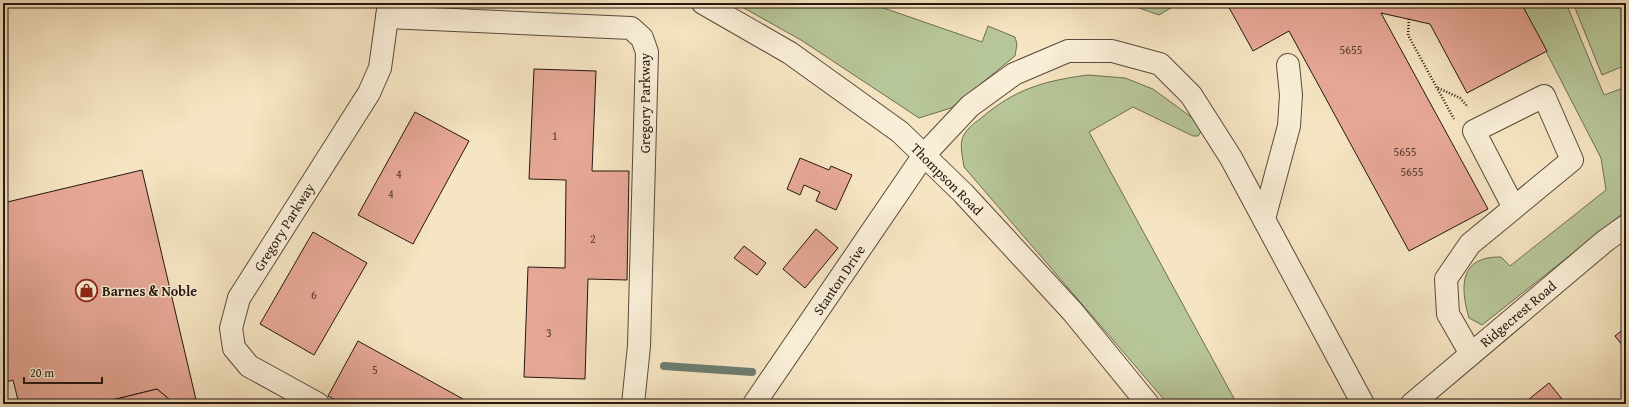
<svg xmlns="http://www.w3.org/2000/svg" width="1629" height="407" font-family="'Gentium Book Plus',serif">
	<rect width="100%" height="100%" fill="#f6e5c2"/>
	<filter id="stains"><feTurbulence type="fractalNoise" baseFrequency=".005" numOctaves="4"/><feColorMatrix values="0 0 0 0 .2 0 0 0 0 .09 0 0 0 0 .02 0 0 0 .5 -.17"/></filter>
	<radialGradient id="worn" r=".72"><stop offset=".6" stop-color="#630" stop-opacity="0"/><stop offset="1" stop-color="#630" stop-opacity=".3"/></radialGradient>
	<g fill="#b7c698" stroke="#6e6e54">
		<polygon points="735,3 869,3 982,42 988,26 1015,37 1017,44 1015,56 951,108 919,118 801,40"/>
		<polygon points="1125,3 1179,3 1159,15"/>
		<path d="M1521,3H1566L1604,95L1626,87V211L1482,325L1469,318C1460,287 1459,256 1501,257L1510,266L1606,190L1601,158Z"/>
		<polygon points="1573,3 1619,3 1626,19 1626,65 1602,75"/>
		<path d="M1088,75L1125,78L1153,89L1198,122L1202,130L1198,136H1193L1133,107L1089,132L1237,404H1168L964,167C963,159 960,148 962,140C964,131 973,124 980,119C1015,89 1043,81 1088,75Z"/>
	</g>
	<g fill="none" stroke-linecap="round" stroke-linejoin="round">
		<polyline stroke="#6d7c71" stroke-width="8" points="664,366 752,372"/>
	</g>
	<g fill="#e7a897" stroke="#241710">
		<polygon points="1228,3 1521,3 1547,51 1467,93 1430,24 1381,13 1488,209 1409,251 1289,31 1253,51 1227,4"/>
		<polygon points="534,69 596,71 592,171 629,171 627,280 588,279 585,379 524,377 528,267 565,268 566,180 529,179"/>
		<polygon points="415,112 469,141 413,244 358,215"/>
		<polygon points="800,158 829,170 831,166 852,175 836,210 816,201 820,192 804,185 800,195 787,189"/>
		<polygon points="142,170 197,404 175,404 157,389 96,404 19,404 13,380 3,383 3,203"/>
		<polygon points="816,229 838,248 805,288 783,269"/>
		<polygon points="313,232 367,263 314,355 260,324"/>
		<polygon points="744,246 766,263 757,275 734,258"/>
		<polygon points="1626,327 1626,350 1615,336"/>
		<polygon points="358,341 463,399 460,404 343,404 328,396"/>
		<polygon points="1549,383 1566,404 1523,404"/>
		<polygon points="157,389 175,404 96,404"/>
	</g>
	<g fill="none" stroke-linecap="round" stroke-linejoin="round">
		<defs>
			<g id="minor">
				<polyline points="703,3 790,53 900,132 963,193 1072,311 1148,404"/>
				<polyline points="387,17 631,28 642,38 647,52 639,346 633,404"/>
				<polyline points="1264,219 1289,126 1291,95 1288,65"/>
				<polyline points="1471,354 1448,314 1446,279 1470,244 1572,160 1544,96 1474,131 1514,208"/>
				<polyline points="318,404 249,366 234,348 231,328 239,298 369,93 380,68 389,3"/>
				<polyline points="754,404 924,155 970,106 1014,74 1068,51 1112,51 1160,64 1191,95 1231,158 1363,404"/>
				<polyline points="1412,404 1605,241 1626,226"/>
			</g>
		</defs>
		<use href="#minor" stroke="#584a3c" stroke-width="24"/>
		<g stroke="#241710" stroke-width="2.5" stroke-dasharray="1 2" stroke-linecap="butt">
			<polyline points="1409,19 1408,35 1454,119"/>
			<polyline points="1438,88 1460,98 1468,107"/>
		</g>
		<use href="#minor" stroke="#f9eed7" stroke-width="22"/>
	</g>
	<defs>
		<symbol id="shop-ring" viewBox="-11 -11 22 22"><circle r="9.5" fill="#f9eed7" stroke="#8f2418" stroke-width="1.5"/><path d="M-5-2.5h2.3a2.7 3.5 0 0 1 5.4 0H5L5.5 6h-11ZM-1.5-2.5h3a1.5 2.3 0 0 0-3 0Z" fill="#8f2418"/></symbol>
	</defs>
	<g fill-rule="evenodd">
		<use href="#shop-ring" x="74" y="278" width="25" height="25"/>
	</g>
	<g text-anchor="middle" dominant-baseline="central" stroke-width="3" stroke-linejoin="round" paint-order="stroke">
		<g font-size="12" fill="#553b32">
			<text x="1351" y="49">5655</text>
			<text x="555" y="135">1</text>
			<text x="1405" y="151">5655</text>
			<text x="1412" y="171">5655</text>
			<text x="399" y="173">4</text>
			<text x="391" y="193">4</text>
			<text x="593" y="238">2</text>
			<text x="314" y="294">6</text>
			<text x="549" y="332">3</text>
			<text x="375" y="369">5</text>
		</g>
		<g font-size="14" fill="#241710" stroke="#f9eed7">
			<text transform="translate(645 103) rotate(-90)">Gregory Parkway</text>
			<text transform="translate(947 179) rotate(45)">Thompson Road</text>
			<text transform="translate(284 227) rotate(-58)">Gregory Parkway</text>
			<text transform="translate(839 280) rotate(-56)">Stanton Drive</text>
			<text transform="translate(1518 314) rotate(-40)">Ridgecrest Road</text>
		</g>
		<g font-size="14" font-weight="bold" fill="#241710" stroke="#f9eed7" text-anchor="start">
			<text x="102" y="291">Barnes &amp; Noble</text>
		</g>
	</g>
	<rect width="1629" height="407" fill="none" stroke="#f6e5c2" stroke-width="16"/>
	<rect x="4" y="4" width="1621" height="399" fill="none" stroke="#241710" stroke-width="2"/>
	<rect x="8" y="8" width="1613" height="391" fill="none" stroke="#241710"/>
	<path d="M24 377v6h78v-6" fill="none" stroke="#241710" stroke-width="2"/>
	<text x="30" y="377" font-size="12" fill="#241710" stroke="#f9eed7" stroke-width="3" paint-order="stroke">20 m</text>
	<rect width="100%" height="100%" filter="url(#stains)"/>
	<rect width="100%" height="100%" fill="url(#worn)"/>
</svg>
